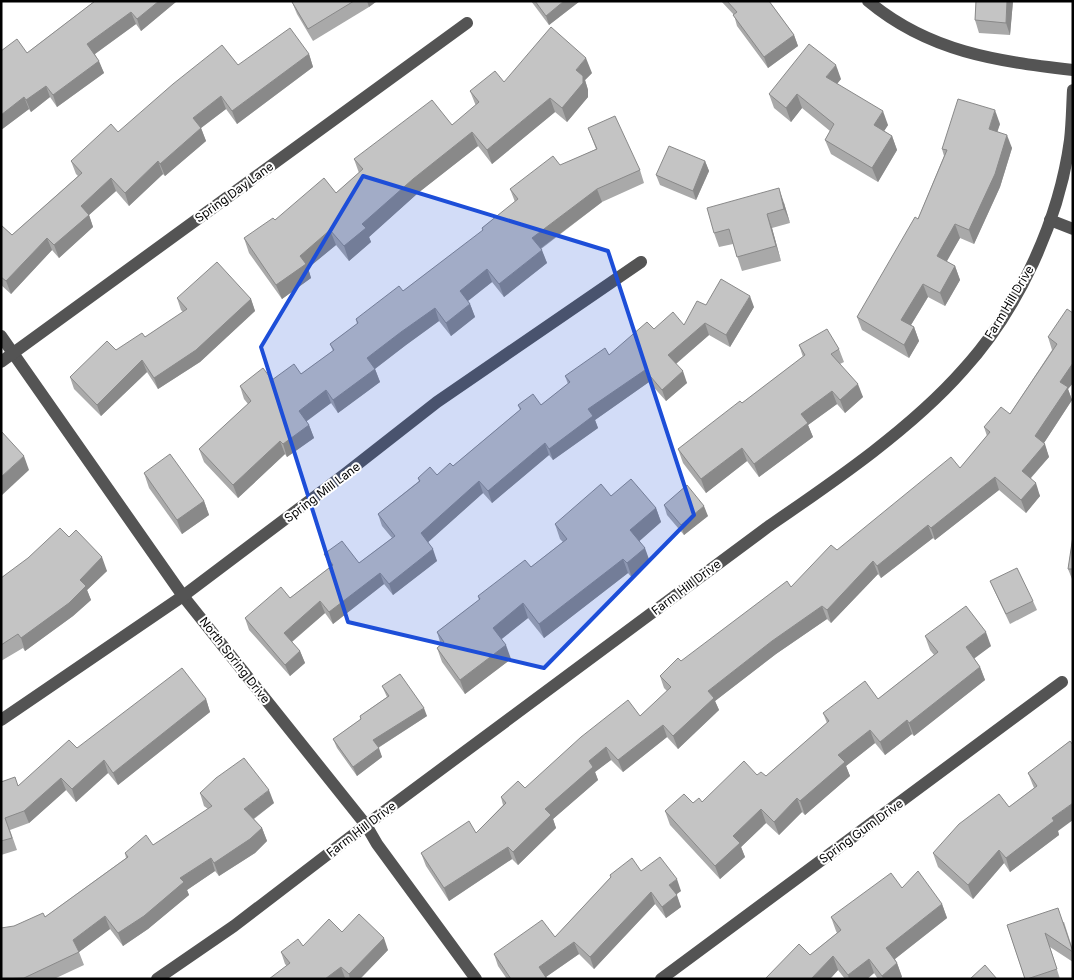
<svg xmlns="http://www.w3.org/2000/svg" width="1074" height="980" font-family="Inter,sans-serif">
	<rect width="100%" height="100%" fill="#fff"/>
	<g fill="none" stroke-linecap="round" stroke-linejoin="round">
		<g stroke="#545454" stroke-width="12">
			<path d="M868,1C929,52 996,61 1073,70"/>
			<polyline points="1050,220 1073,229"/>
			<polyline points="1,336 183,596 366,825 377,844 476,979"/>
			<polyline points="1,362 467,23"/>
			<polyline points="1,720 183,596 345,474 437,402 641,262"/>
			<path d="M157,979L234,926L366,825L769,526C833,482 911,429 963,370C1018,310 1059,221 1070,140C1072,123 1072,107 1073,90"/>
			<polyline points="661,979 1062,682"/>
		</g>
	</g>
	<g fill="#a9a9a9">
		<polygon points="95,1 177,1 141,31 136,24 95,54 104,73 57,107 50,97 31,112 29,109 1,130 1,51 27,53"/>
		<polygon points="294,1 377,1 369,7 313,41 297,14 292,2"/>
		<polygon points="531,1 580,1 549,25"/>
		<polygon points="721,1 769,1 794,35 798,46 768,68 737,26 734,15"/>
		<polygon points="976,1 1013,1 1010,35 979,33 975,20"/>
		<polygon points="309,54 313,67 237,124 226,109 201,128 206,141 165,176 163,174 129,206 116,191 89,215 93,227 59,258 52,250 11,294 1,285 1,225 12,235 78,176 76,174 71,161 118,132 238,65"/>
		<polygon points="592,73 585,80 588,90 588,97 567,122 555,112 492,164 478,146 418,193 369,237 371,242 349,261 336,245 308,268 311,278 282,299 249,253 244,238 275,220 336,193 359,173 354,159 452,125 476,106 470,91 504,82"/>
		<polygon points="841,79 837,84 888,125 884,131 892,136 897,150 878,182 831,154 825,140 830,131 802,108 791,122 774,108 769,94"/>
		<polygon points="1000,124 997,131 1012,148 1000,187 974,244 960,238 946,261 955,266 960,280 945,306 928,297 911,325 914,327 919,341 909,358 862,330 857,317 918,219 944,156 942,149"/>
		<polygon points="588,128 640,170 644,183 602,202 541,249 547,263 504,297 492,282 468,301 470,304 475,317 451,336 439,321 406,345 375,369 380,382 338,413 331,403 306,421 309,425 314,438 287,457 285,454 238,498 204,462 199,449 248,404 244,399 240,386 301,374 333,351 330,344 357,324 356,319 403,291 483,231 482,228 515,202 510,189 596,149"/>
		<polygon points="705,161 709,171 696,200 660,185 656,175"/>
		<polygon points="784,203 790,223 772,228 781,261 742,271 733,244 719,247 714,233"/>
		<polygon points="177,298 251,299 255,311 200,362 158,389 147,372 101,416 74,389 70,377 116,350 145,337 183,312 181,310"/>
		<polygon points="706,305 754,307 730,347 709,335 676,364 687,383 666,401 649,382 595,420 598,428 553,460 549,455 492,503 483,493 428,542 437,561 393,595 384,584 333,624 325,613 292,642 300,651 305,663 290,676 249,630 245,618 290,598 330,567 324,554 359,563 392,538 382,526 378,514 419,481 418,478 437,475 453,466 520,410 518,405 541,405 568,384 565,376 609,355 654,329 684,325"/>
		<polygon points="1073,313 1073,383 1068,389 1072,400 1044,443 1049,457 1031,478 1040,496 1026,513 999,490 935,540 933,538 881,578 878,574 831,623 827,619 776,654 715,701 719,710 678,749 667,737 623,772 611,760 595,772 598,780 553,819 556,828 518,865 512,859 449,901 426,866 421,853 476,833 503,805 501,797 525,788 640,716 667,691 664,688 660,676 791,587 837,550 960,468 987,436 984,427 1010,414 1052,350 1048,337"/>
		<polygon points="799,345 839,349 844,362 840,364 863,397 845,413 837,404 808,425 813,437 759,477 747,461 706,493 683,463 678,449 742,403 803,357"/>
		<polygon points="144,473 204,501 209,515 182,534 149,488"/>
		<polygon points="611,496 656,508 661,522 639,541 650,562 632,578 628,573 544,638 528,618 501,639 511,659 465,694 442,662 437,648 441,645 437,632 479,600 478,596 531,567 563,542 560,539 555,524"/>
		<polygon points="664,505 708,516 684,535 667,515"/>
		<polygon points="1073,536 1073,579 1072,579 1068,569"/>
		<polygon points="69,537 107,571 87,590 91,600 73,616 25,651 23,648 1,661 1,578"/>
		<polygon points="990,581 1033,601 1037,610 1010,624 994,590"/>
		<polygon points="925,636 991,646 974,658 980,667 985,680 914,736 912,734 885,755 875,743 846,766 850,776 805,815 802,812 779,835 766,823 741,847 745,857 720,879 670,825 665,811 693,803 702,802 757,775 766,776 827,723 823,713 878,699 934,655 930,650"/>
		<polygon points="382,686 427,716 378,748 382,757 357,776 337,748 333,739 361,719 360,716 387,697"/>
		<polygon points="206,699 210,712 118,785 108,773 76,802 66,790 29,823 10,830 17,850 1,855 1,782 18,786 77,748"/>
		<polygon points="1070,741 1058,831 1059,835 1010,872 1004,863 973,899 938,867 933,853 1009,807 1034,788 1028,773"/>
		<polygon points="200,793 274,803 254,819 262,828 267,841 255,853 219,876 215,871 187,890 189,895 148,929 123,946 110,929 79,952 84,965 54,979 1,979 14,926 45,917 126,858 125,853 153,845 208,809 204,806"/>
		<polygon points="641,871 681,891 676,894 681,907 666,918 655,904 594,969 579,954 546,977 547,979 507,979 498,966 494,954 555,937 611,877 610,875"/>
		<polygon points="942,904 947,918 895,959 897,963 902,977 900,979 878,979 874,973 867,979 845,979 838,970 830,979 765,979 810,955 837,933 836,931 831,917"/>
		<polygon points="1064,922 1073,950 1073,962 1050,947 1060,979 1025,979 1007,925"/>
		<polygon points="342,932 388,950 360,979 346,979 287,966 285,964 281,952 303,946"/>
	</g>
	<g fill="#898989">
		<polygon points="159,1 177,1 141,31 137,19"/>
		<polygon points="367,1 377,1 369,7"/>
		<polygon points="564,1 580,1 549,25 546,16"/>
		<polygon points="1007,1 1013,1 1010,35 1006,23"/>
		<polygon points="131,12 136,24 92,56 87,44"/>
		<polygon points="794,35 798,46 768,68 764,57"/>
		<polygon points="309,54 313,67 237,124 232,111"/>
		<polygon points="586,58 592,73 585,80 588,90 588,97 567,122 562,108 576,70"/>
		<polygon points="99,61 104,73 57,107 53,95"/>
		<polygon points="836,65 841,79 831,91 826,77"/>
		<polygon points="46,86 50,97 31,112 26,100"/>
		<polygon points="797,94 802,108 791,122 786,108"/>
		<polygon points="221,96 226,109 197,131 193,118"/>
		<polygon points="24,97 29,109 1,130 1,115"/>
		<polygon points="550,98 555,112 492,164 487,150"/>
		<polygon points="995,110 1000,124 994,142 989,129"/>
		<polygon points="883,111 888,125 879,139 874,125"/>
		<polygon points="201,128 206,141 165,176 160,164"/>
		<polygon points="472,132 478,146 418,193 369,237 371,242 349,261 344,246 362,224 413,179"/>
		<polygon points="1007,135 1012,148 1000,187 974,244 969,230"/>
		<polygon points="892,136 897,150 878,182 872,168"/>
		<polygon points="158,161 163,174 129,206 125,193"/>
		<polygon points="705,161 709,171 696,200 693,191"/>
		<polygon points="111,178 116,191 89,215 93,227 59,258 54,245 81,206"/>
		<polygon points="779,188 784,203 790,223 784,209"/>
		<polygon points="597,189 602,202 537,251 532,238"/>
		<polygon points="767,214 772,228 781,261 776,246"/>
		<polygon points="955,224 960,238 942,270 937,256"/>
		<polygon points="330,230 336,245 308,268 311,278 282,299 276,285 300,256"/>
		<polygon points="47,238 52,250 11,294 6,281"/>
		<polygon points="542,250 547,263 504,297 499,284"/>
		<polygon points="955,266 960,280 945,306 940,293"/>
		<polygon points="487,269 492,282 464,304 460,291"/>
		<polygon points="923,284 928,297 906,333 901,320"/>
		<polygon points="750,296 754,307 730,347 726,335"/>
		<polygon points="251,299 255,311 200,362 158,389 154,378"/>
		<polygon points="470,304 475,317 451,336 446,323"/>
		<polygon points="435,308 439,321 406,345 372,371 367,358 401,332"/>
		<polygon points="705,323 709,335 672,367 668,355"/>
		<polygon points="914,327 919,341 909,358 904,345"/>
		<polygon points="142,360 147,372 101,416 97,405"/>
		<polygon points="1073,363 1073,383 1068,389 1072,400 1040,449 1035,436 1060,382"/>
		<polygon points="375,369 380,382 338,413 333,400"/>
		<polygon points="645,370 649,382 595,420 598,428 553,460 549,449 588,409"/>
		<polygon points="683,371 687,383 666,401 662,390"/>
		<polygon points="858,384 863,397 845,413 840,400"/>
		<polygon points="326,390 331,403 303,424 299,411"/>
		<polygon points="832,391 837,404 808,425 813,437 759,477 754,464 801,414"/>
		<polygon points="309,425 314,438 287,457 283,444"/>
		<polygon points="280,441 285,454 238,498 233,485"/>
		<polygon points="545,443 549,455 492,503 488,491"/>
		<polygon points="1045,444 1049,457 1026,483 1022,471"/>
		<polygon points="742,448 747,461 706,493 701,479"/>
		<polygon points="24,456 29,470 1,496 1,477"/>
		<polygon points="995,477 999,490 935,540 931,528"/>
		<polygon points="479,481 483,493 425,545 421,533"/>
		<polygon points="1036,483 1040,496 1026,513 1021,500"/>
		<polygon points="204,501 209,515 182,534 177,520"/>
		<polygon points="704,506 708,516 684,535 681,525"/>
		<polygon points="656,508 661,522 635,545 630,530"/>
		<polygon points="928,525 933,538 881,578 877,566"/>
		<polygon points="645,548 650,562 632,578 627,563"/>
		<polygon points="433,549 437,561 393,595 389,584"/>
		<polygon points="102,557 107,571 87,590 91,600 73,616 25,651 21,638"/>
		<polygon points="623,559 628,573 544,638 539,624"/>
		<polygon points="873,561 878,574 831,623 827,610"/>
		<polygon points="380,573 384,584 333,624 329,612"/>
		<polygon points="320,601 325,613 289,644 284,633"/>
		<polygon points="523,603 528,618 498,642 493,628"/>
		<polygon points="822,606 827,619 776,654 715,701 719,710 678,749 673,736 708,691 772,641"/>
		<polygon points="986,632 991,646 971,661 966,647"/>
		<polygon points="506,645 511,659 465,694 460,680"/>
		<polygon points="300,651 305,663 290,676 285,665"/>
		<polygon points="980,667 985,680 914,736 909,723"/>
		<polygon points="206,699 210,712 118,785 113,773"/>
		<polygon points="424,708 427,716 376,749 373,740"/>
		<polygon points="907,720 912,734 885,755 880,742"/>
		<polygon points="663,725 667,737 623,772 618,760"/>
		<polygon points="870,730 875,743 846,766 850,776 805,815 800,801 838,755"/>
		<polygon points="606,747 611,760 595,772 598,780 553,819 556,828 518,865 513,852 545,809 589,761"/>
		<polygon points="379,748 382,757 357,776 353,767"/>
		<polygon points="104,760 108,773 76,802 72,789"/>
		<polygon points="61,778 66,790 29,823 24,811"/>
		<polygon points="269,790 274,803 249,822 244,809"/>
		<polygon points="797,798 802,812 779,835 774,822"/>
		<polygon points="1073,803 1073,820 1058,831 1059,835 1010,872 1006,858 1052,818"/>
		<polygon points="761,809 766,823 741,847 745,857 720,879 715,866 733,836"/>
		<polygon points="262,828 267,841 255,853 219,876 214,863"/>
		<polygon points="508,847 512,859 449,901 444,888"/>
		<polygon points="999,850 1004,863 973,899 968,885"/>
		<polygon points="211,858 215,871 187,890 189,895 148,929 123,946 118,933 180,878"/>
		<polygon points="677,879 681,891 673,897 669,885"/>
		<polygon points="651,892 655,904 594,969 590,957"/>
		<polygon points="677,895 681,907 666,918 662,907"/>
		<polygon points="942,904 947,918 891,962 886,948"/>
		<polygon points="105,916 110,929 79,952 73,940"/>
		<polygon points="384,938 388,950 360,979 350,979 349,974"/>
		<polygon points="574,942 579,954 543,979 539,967"/>
		<polygon points="833,956 838,970 830,979 811,979"/>
		<polygon points="869,959 874,973 867,979 849,979 848,975"/>
		<polygon points="897,963 902,977 900,979 883,979 882,976"/>
		<polygon points="341,967 345,978 325,979"/>
	</g>
	<g fill="#c4c4c4" stroke="#898989">
		<polygon points="95,1 159,1 137,19 131,12 87,44 99,61 53,95 46,86 26,100 24,97 1,115 1,51 17,39 27,53"/>
		<polygon points="294,1 354,1 308,29 292,2"/>
		<polygon points="535,1 564,1 546,16"/>
		<polygon points="727,1 769,1 794,35 764,57 733,15 737,12"/>
		<polygon points="976,1 1007,1 1006,23 975,20"/>
		<polygon points="551,27 586,58 576,70 583,76 583,83 562,108 550,98 487,150 472,132 413,179 362,224 366,228 344,246 330,230 300,256 306,264 276,285 244,238 273,218 275,220 324,178 336,193 363,169 354,159 432,100 452,125 479,102 470,91 495,71 504,82"/>
		<polygon points="290,28 309,54 232,111 221,96 193,118 201,128 160,164 158,161 125,193 111,178 81,206 89,215 54,245 47,238 6,281 1,277 1,225 12,235 82,173 71,161 111,124 118,132 173,84 222,45 238,65"/>
		<polygon points="809,44 836,65 826,77 883,111 874,125 892,136 872,168 825,140 834,124 797,94 786,108 769,94"/>
		<polygon points="958,99 995,110 989,129 1007,135 995,174 969,230 955,224 937,256 955,266 940,293 923,284 901,320 914,327 904,345 857,317 915,217 918,219 947,150 942,149"/>
		<polygon points="615,116 640,170 597,189 532,238 542,250 499,284 487,269 460,291 470,304 446,323 435,308 401,332 367,358 375,369 333,400 326,390 299,411 309,425 283,444 280,441 233,485 199,449 251,401 240,386 263,368 272,380 294,364 301,374 334,350 330,344 358,323 356,319 399,286 403,291 483,230 482,228 518,199 510,189 553,156 560,165 597,149 588,128"/>
		<polygon points="669,146 705,161 693,191 656,175"/>
		<polygon points="779,188 784,209 767,214 776,246 737,257 729,229 714,233 707,208"/>
		<polygon points="217,262 251,299 196,350 154,378 142,360 97,405 70,377 107,341 116,350 142,333 145,337 187,309 177,298"/>
		<polygon points="721,279 750,296 726,335 705,323 668,355 683,371 662,390 645,370 588,409 593,416 549,449 545,443 488,491 479,481 421,533 433,549 389,584 380,573 329,612 320,601 284,633 300,651 285,665 245,618 281,587 290,598 333,565 324,554 342,541 359,563 395,536 378,514 420,481 418,478 430,467 437,475 450,463 453,466 521,409 518,405 533,394 541,405 570,382 565,376 605,348 609,355 647,322 654,329 673,312 684,325 697,301 706,305"/>
		<polygon points="1067,309 1073,313 1073,363 1060,382 1068,387 1035,436 1045,444 1022,471 1036,483 1021,500 995,477 931,528 928,525 877,566 873,561 827,610 822,606 772,641 708,691 714,698 673,736 663,725 618,760 606,747 589,761 593,767 545,809 551,815 513,852 508,847 444,888 421,853 469,821 476,833 506,803 501,797 518,781 525,788 581,737 628,700 640,716 671,687 660,676 678,658 681,661 787,581 791,587 831,545 837,550 951,457 960,468 990,432 984,427 1001,407 1010,414 1057,344 1048,337"/>
		<polygon points="827,329 839,349 831,354 858,384 840,400 832,391 801,414 808,423 754,464 742,448 701,479 678,449 740,401 742,403 805,355 799,345"/>
		<polygon points="1,431 24,456 1,477"/>
		<polygon points="170,454 204,501 177,520 144,473"/>
		<polygon points="631,479 656,508 630,530 645,548 627,563 623,559 539,624 523,603 493,628 506,645 460,680 437,648 444,642 437,632 480,599 478,596 525,560 531,567 567,539 555,524 601,484 611,496"/>
		<polygon points="687,485 704,506 681,525 664,505"/>
		<polygon points="60,528 69,537 76,530 102,557 80,580 86,586 69,603 21,638 18,634 1,645 1,578 28,558"/>
		<polygon points="1073,536 1073,569 1068,569"/>
		<polygon points="1017,568 1033,601 1006,614 990,581"/>
		<polygon points="966,606 986,632 966,647 980,667 909,723 907,720 880,742 870,730 838,755 845,762 800,801 797,798 774,822 761,809 733,836 740,843 715,866 665,811 684,794 693,803 699,798 702,802 744,761 757,775 761,772 766,776 829,721 823,713 865,681 878,699 938,652 925,636"/>
		<polygon points="182,668 206,699 113,773 104,760 72,789 61,778 24,811 5,818 12,838 1,841 1,782 15,777 18,786 69,740 77,748"/>
		<polygon points="400,674 424,708 373,740 379,748 353,767 333,739 361,719 360,716 389,696 382,686"/>
		<polygon points="1070,741 1073,745 1073,803 1052,818 1054,821 1006,858 999,850 968,885 933,853 959,824 999,794 1009,807 1037,786 1028,773"/>
		<polygon points="244,758 269,790 244,809 262,828 250,839 214,863 211,858 180,878 184,882 144,916 118,933 105,916 73,940 79,952 24,978 1,979 1,928 14,926 43,913 45,917 128,857 125,853 146,835 153,845 212,806 200,793 216,778"/>
		<polygon points="660,857 677,879 669,885 677,895 662,907 651,892 590,957 574,942 539,967 547,979 511,979 494,954 542,920 555,937 611,877 610,875 632,858 641,871"/>
		<polygon points="918,871 942,904 886,948 897,963 882,976 869,959 848,975 833,956 811,979 765,979 799,944 810,955 841,930 831,917 891,873 902,888"/>
		<polygon points="1058,908 1073,952 1045,933 1057,969 1027,979 1025,979 1007,925"/>
		<polygon points="359,914 384,938 349,974 341,967 325,979 269,979 290,963 281,952 298,939 303,946 329,919 342,932"/>
		<polygon points="985,965 997,979 970,979"/>
	</g>
	<path fill="#1d4ed8" fill-opacity="0.2" stroke="#1d4ed8" stroke-width="4" stroke-linejoin="round" d="M363,176L608,251L694,515L544,668L348,622L261,347Z"/>
	<g text-anchor="middle" dominant-baseline="central" stroke-width="4" stroke-linejoin="round" paint-order="stroke">
		<g font-size="12" fill="#000" stroke="#fff">
			<text transform="translate(234 192) rotate(-36)">Spring Day Lane</text>
			<text transform="translate(1009 302) rotate(-59)">Farm Hill Drive</text>
			<text transform="translate(322 492) rotate(-37)">Spring Mill Lane</text>
			<text transform="translate(686 587) rotate(-37)">Farm Hill Drive</text>
			<text transform="translate(235 660) rotate(52)">North Spring Drive</text>
			<text transform="translate(361 829) rotate(-37)">Farm Hill Drive</text>
			<text transform="translate(861 831) rotate(-36)">Spring Gum Drive</text>
		</g>
	</g>
	<rect width="1074" height="980" fill="none" stroke="#000000" stroke-width="5"/>
</svg>
